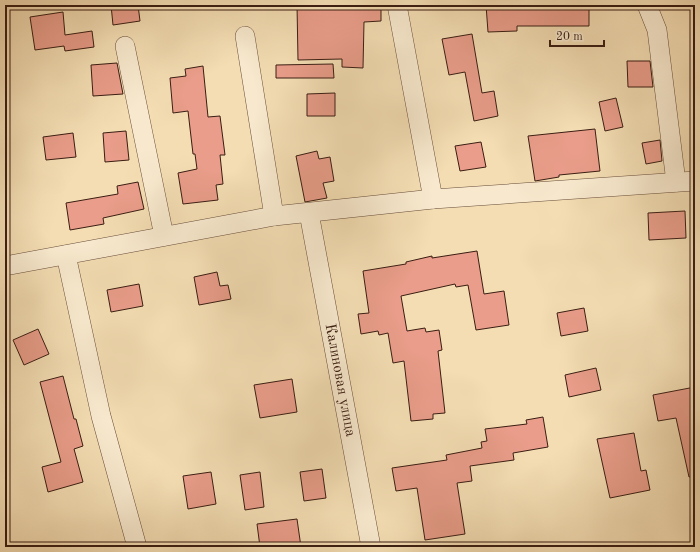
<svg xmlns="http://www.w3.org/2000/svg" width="700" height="552" font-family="'Old Standard TT',serif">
	<rect width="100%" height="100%" fill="#f4ddb3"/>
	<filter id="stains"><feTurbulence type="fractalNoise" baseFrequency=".005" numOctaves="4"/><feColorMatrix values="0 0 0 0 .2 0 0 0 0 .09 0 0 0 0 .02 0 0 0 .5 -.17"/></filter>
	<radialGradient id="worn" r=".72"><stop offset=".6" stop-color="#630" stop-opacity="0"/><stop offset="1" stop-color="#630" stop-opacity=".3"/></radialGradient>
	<g fill="#e99d8a" stroke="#3a1d12">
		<polygon points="111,5 138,5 140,21 113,25"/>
		<polygon points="297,5 381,5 381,21 364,22 363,68 342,67 342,59 298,60"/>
		<polygon points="486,5 589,5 589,26 517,26 517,31 488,32"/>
		<polygon points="63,12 65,35 92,31 94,47 65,51 64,46 35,50 30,17"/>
		<polygon points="472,34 482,93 494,91 498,116 474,121 465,72 449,75 442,39"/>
		<polygon points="627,61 650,61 653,87 628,87"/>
		<polygon points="117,63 123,94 93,96 91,65"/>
		<polygon points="333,64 334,78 276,78 276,65"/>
		<polygon points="203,66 208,117 220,116 225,155 220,155 223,184 216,185 218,200 183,204 178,173 197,169 195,154 193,154 188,111 173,113 170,78 186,76 185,69"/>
		<polygon points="335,93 335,116 307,116 307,94"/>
		<polygon points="616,98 623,127 605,131 599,102"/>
		<polygon points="595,129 600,171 559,175 559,177 535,181 528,136"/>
		<polygon points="126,131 129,160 105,162 103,133"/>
		<polygon points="73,133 76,157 46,160 43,137"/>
		<polygon points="660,140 662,161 646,164 642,143"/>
		<polygon points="481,142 486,167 460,171 455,146"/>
		<polygon points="317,151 319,159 330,157 334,181 323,183 327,198 305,202 296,156"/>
		<polygon points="138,182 144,209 103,218 104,224 70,230 66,203 118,194 117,186"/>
		<polygon points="685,211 686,238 649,240 648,213"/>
		<polygon points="477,251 484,294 504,291 509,325 476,330 468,285 456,287 455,284 401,296 407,331 425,328 426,332 439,330 442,350 438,351 445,413 433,414 433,419 411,421 404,361 393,363 388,333 379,335 378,331 361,334 358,314 369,313 363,271 406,264 406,262 432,256 432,258"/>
		<polygon points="217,272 220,286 228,285 231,299 199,305 194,277"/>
		<polygon points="139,284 143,306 111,312 107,290"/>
		<polygon points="584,308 588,331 561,336 557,313"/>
		<polygon points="38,329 49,354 24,365 13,340"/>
		<polygon points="596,368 601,390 569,397 565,375"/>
		<polygon points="63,376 74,419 76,419 83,446 74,449 83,482 48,492 42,467 61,462 40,382"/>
		<polygon points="292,379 297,412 260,418 254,385"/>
		<polygon points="695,387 695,476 689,477 676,418 658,421 653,395"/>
		<polygon points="543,417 548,447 513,453 514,460 470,466 472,481 457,483 465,534 425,540 417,488 396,491 392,468 447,460 446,455 482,448 481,442 487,441 485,429 527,424 526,420"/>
		<polygon points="634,433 641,471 646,470 650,490 610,498 597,439"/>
		<polygon points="322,469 326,498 304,501 300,472"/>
		<polygon points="211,472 216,504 188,509 183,476"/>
		<polygon points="260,472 264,507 245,510 240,475"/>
		<polygon points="297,519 301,547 260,547 257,524"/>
	</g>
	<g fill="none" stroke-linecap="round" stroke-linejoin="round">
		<defs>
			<g id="minor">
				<polyline points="397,5 433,199"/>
				<polyline points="647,5 657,30 676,182"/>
				<polyline points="245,36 274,216"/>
				<polyline points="125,46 164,236"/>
				<path id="s1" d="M309,213L371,547"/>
				<polyline points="66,255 101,416 137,547"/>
				<polyline points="5,266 274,216 433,199 695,181"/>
			</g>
		</defs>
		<use href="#minor" stroke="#684d3a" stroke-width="20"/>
		<use href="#minor" stroke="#f8e9ce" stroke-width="19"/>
	</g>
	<g text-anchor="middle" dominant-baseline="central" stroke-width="3" stroke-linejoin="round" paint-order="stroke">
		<g font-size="15" fill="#3a1d12" stroke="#f8e9ce">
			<text stroke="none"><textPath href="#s1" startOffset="170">Калиновая улица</textPath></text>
		</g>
	</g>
	<rect width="700" height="552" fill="none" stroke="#f4ddb3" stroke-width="20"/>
	<rect x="6" y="6" width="688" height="540" fill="none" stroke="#3a1d12" stroke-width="2"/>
	<rect x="10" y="10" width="680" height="532" fill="none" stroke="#3a1d12"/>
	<path d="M550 40v6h54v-6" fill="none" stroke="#3a1d12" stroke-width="2"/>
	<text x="556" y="40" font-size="12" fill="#3a1d12" stroke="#f8e9ce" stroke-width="3" paint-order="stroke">20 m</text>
	<rect width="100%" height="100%" filter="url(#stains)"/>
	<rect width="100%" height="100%" fill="url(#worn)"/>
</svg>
